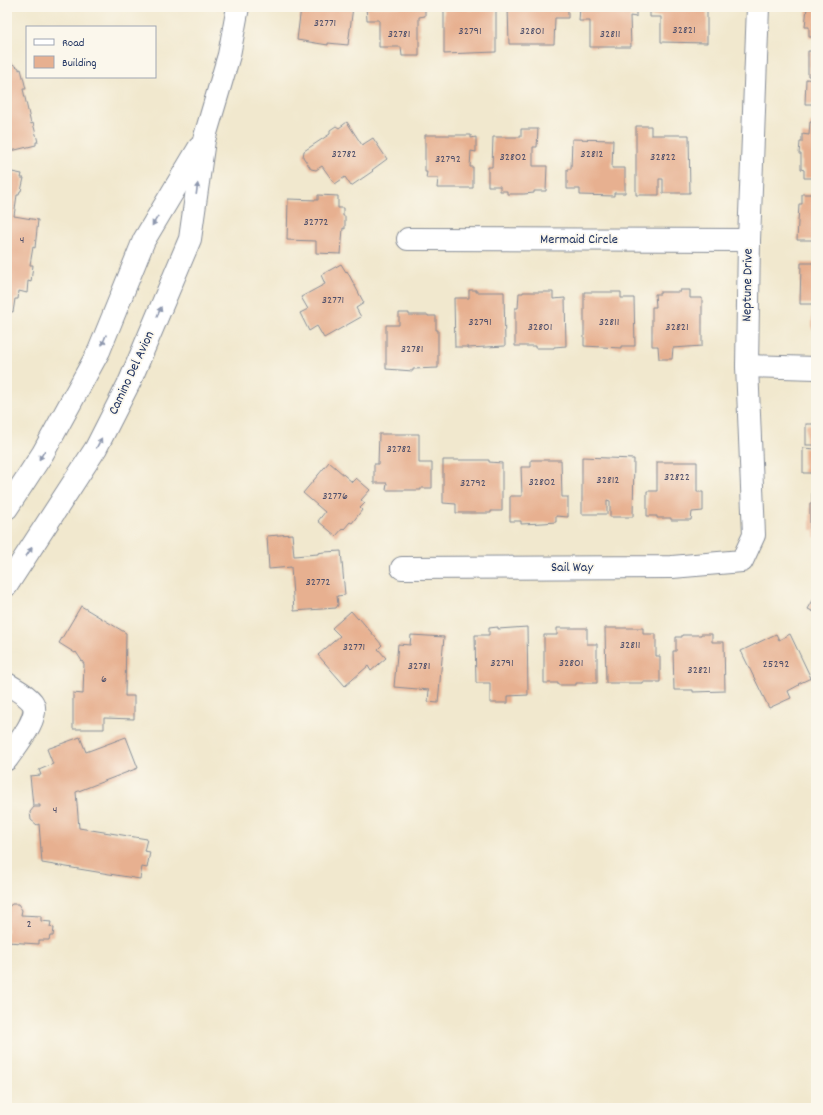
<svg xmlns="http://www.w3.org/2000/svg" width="823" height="1115" font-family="Dekko,sans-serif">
	<rect width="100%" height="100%" fill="#fbf7ec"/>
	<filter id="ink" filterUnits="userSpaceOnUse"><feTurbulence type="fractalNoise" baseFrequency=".025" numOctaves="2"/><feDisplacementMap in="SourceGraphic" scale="8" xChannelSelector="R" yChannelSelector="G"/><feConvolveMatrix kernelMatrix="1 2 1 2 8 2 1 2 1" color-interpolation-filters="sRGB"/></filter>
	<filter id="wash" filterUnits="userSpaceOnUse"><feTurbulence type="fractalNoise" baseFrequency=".012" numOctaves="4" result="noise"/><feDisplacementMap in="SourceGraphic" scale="16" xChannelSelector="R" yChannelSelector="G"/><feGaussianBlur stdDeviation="0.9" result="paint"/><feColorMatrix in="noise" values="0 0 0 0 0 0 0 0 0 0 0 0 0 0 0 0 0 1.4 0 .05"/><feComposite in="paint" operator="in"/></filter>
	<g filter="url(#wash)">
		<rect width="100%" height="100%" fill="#f1e8ce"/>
		<g id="blocks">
			<g fill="#e7b090">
				<polygon points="301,7 353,7 348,45 328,43 328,45 297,40"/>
				<polygon points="366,7 425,7 425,16 419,17 419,56 402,56 401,47 379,47 379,20 367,20"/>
				<polygon points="444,7 469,7 469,10 472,10 472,7 496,7 496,52 444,54"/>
				<polygon points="508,7 568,7 568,18 555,18 554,44 509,44"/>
				<polygon points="580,7 636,7 636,17 630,16 631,47 590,47 590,21 579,21"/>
				<polygon points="650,7 707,7 707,43 661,42 661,17 650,17"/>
				<polygon points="807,7 816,7 816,37 809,37 809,27 805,27"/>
				<polygon points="808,51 816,51 816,77 808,76"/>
				<polygon points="11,63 19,68 19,70 21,69 26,89 23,89 31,124 33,123 38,142 36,142 36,145 7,152 7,64"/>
				<polygon points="806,79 816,80 816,104 805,104"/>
				<polygon points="347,122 362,145 373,138 387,159 372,170 373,171 351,186 345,177 335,184 322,166 316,170 311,169 303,157 304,151 330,134 330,130 336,126 339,128"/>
				<polygon points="810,122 816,122 816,178 804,178 804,170 801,169 801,154 799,154 800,142 802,142 802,134 809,135"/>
				<polygon points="636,126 651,126 651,135 689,135 690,193 663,193 663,179 659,179 659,195 636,195"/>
				<polygon points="521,129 538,129 537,147 533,147 533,166 547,166 546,191 534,191 534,193 524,194 507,194 507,191 500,191 500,186 488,186 488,167 492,167 493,137 521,137"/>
				<polygon points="425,135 471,135 471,138 476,137 476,152 471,151 470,167 473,167 473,188 437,188 438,178 426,178 427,172 425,172"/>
				<polygon points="572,139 613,140 612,168 625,168 625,193 614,193 614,196 580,195 580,189 567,189 567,169 571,169"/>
				<polygon points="7,171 22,174 21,178 24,178 21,191 20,191 19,195 17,195 14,216 38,220 35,248 33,247 30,265 33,265 31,282 28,281 27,293 19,291 18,299 15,299 13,312 7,311"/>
				<polygon points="802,194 816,194 816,252 814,252 814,240 797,240 799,204 802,204"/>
				<polygon points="318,195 338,196 338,208 343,208 343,216 345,216 345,229 343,228 341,254 316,253 316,241 287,240 288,199 318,200"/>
				<polygon points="801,263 816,263 816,304 800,304"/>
				<polygon points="341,264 346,272 347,271 364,303 356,308 361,317 324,338 317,326 309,331 300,313 308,309 301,297 325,284 321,275"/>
				<polygon points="469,290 476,290 476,292 504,292 505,346 468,348 468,347 455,347 454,298 469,298"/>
				<polygon points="680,290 690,290 690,298 702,298 702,346 673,348 672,359 659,359 658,346 652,346 652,307 656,307 655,294 660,294 660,292 680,292"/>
				<polygon points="523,292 553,292 553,299 565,298 566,346 554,347 554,348 535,348 535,346 515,346 515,308 518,308 519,293 523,293"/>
				<polygon points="584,292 621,292 621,298 634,298 635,346 621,346 621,348 584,346"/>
				<polygon points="399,313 409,313 409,315 428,315 428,316 436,316 436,330 438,330 438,368 413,369 413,371 386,369 386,325 399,325"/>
				<rect x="812" y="315" width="4" height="15"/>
				<rect x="806" y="424" width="10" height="21"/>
				<polygon points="379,434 419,434 419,463 432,463 432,488 421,488 421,490 386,490 387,483 374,483 374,464 378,464"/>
				<polygon points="803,448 816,449 816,473 803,473"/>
				<polygon points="582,457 634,459 633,517 610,517 610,501 607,500 607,514 582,514"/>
				<polygon points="443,460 489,460 489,462 502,463 502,511 491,511 491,513 456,513 456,504 443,503"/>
				<polygon points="531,460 561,460 562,497 568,497 568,517 556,516 556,522 543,523 521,524 521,521 510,521 510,496 522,496 521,467 531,467"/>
				<polygon points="329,462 352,482 356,478 370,490 361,500 365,503 360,508 362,510 352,523 350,522 344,529 343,528 336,536 318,521 325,512 303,493"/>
				<polygon points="657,462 697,462 697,492 703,492 703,511 692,512 691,520 671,520 671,518 657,518 657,516 647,516 647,491 657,491"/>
				<polygon points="812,492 816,492 816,537 814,537 814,530 810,530 810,503 812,503"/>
				<polygon points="292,534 294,556 318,554 318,553 324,552 341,551 345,595 337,596 338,605 336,608 294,611 291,567 269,569 267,536"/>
				<polygon points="816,595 816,613 808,609"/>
				<polygon points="81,606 126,633 125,696 134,696 134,719 104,718 104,729 73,729 73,693 83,694 84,664 76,652 75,653 59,643"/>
				<polygon points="351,611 358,619 359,618 382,645 378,649 386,658 371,671 368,666 345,686 318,655 340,636 332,628"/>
				<polygon points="498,627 498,629 527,627 528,695 508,696 508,703 490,703 490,683 476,683 475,635 489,635 489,628"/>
				<polygon points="557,628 587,628 587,644 597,644 597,683 576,683 576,685 558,685 558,683 544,683 544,635 557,635"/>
				<polygon points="605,628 643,628 643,634 656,634 656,656 660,656 660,682 643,682 643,683 606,683"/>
				<polygon points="701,634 712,634 712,642 724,642 725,691 693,692 693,690 674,690 673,651 676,651 676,637 682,637 682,635 701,635"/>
				<polygon points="776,634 779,640 790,634 811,678 798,684 799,685 788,691 791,698 769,708 741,651"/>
				<polygon points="411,635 444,637 438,703 428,702 429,690 394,687 398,644 410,645"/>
				<polygon points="80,737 86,752 126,737 138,768 76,792 79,828 147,839 144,851 150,852 147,868 142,867 140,879 42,863 39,824 37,825 31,820 30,812 34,807 40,807 40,805 33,805 30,776 41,775 39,770 53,764 47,749"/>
				<polygon points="12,904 18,904 22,910 21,915 41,916 41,921 51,922 50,927 54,928 53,936 50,936 49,940 39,940 39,944 7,942 7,908"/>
			</g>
		</g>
	</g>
	<g filter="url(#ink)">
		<use href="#blocks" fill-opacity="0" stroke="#868c96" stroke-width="1"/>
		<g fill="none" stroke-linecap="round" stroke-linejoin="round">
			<defs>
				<g id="minor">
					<polyline points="408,239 749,240"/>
					<polyline points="747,366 816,368"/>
					<polyline points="402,568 672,567 742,561 754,535 747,366 749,240 758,7"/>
					<path d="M7,684C15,689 26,694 32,702C42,716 15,747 7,759"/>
				</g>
				<g id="major">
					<polyline points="7,508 43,453 99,351 144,240 199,148"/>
					<polyline points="7,585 96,448 130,381 190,239 204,140 229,55 238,7"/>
				</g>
			</defs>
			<use href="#minor" stroke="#868c96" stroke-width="24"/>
			<use href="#major" stroke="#868c96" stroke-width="24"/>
			<use href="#minor" stroke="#fff" stroke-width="22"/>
			<use href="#major" stroke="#fff" stroke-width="22"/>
		</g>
		<defs><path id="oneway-solid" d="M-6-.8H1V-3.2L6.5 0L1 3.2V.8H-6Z"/></defs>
		<g fill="#8d97ae">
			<use href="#oneway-solid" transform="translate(197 189) rotate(-82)"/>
			<use href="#oneway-solid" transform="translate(155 221) rotate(121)"/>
			<use href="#oneway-solid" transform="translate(159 312) rotate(-67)"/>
			<use href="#oneway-solid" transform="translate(104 340) rotate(112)"/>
			<use href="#oneway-solid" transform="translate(99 443) rotate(-62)"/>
			<use href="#oneway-solid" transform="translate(42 455) rotate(121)"/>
			<use href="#oneway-solid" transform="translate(29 552) rotate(-56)"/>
		</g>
	</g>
	<g text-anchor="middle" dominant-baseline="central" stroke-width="3.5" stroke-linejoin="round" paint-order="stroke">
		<g font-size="12" fill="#4e4f6a">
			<text x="325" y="23">32771</text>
			<text x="684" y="30">32821</text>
			<text x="470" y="31">32791</text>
			<text x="532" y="31">32801</text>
			<text x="399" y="34">32781</text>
			<text x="610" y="34">32811</text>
			<text x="344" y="154">32782</text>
			<text x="592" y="154">32812</text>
			<text x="513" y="157">32802</text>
			<text x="663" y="157">32822</text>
			<text x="448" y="159">32792</text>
			<text x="316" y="222">32772</text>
			<text x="22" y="240">4</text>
			<text x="333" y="300">32771</text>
			<text x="480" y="322">32791</text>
			<text x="609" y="322">32811</text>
			<text x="540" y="327">32801</text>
			<text x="677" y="327">32821</text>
			<text x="412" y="349">32781</text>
			<text x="399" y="449">32782</text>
			<text x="677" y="477">32822</text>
			<text x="608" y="480">32812</text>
			<text x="542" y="482">32802</text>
			<text x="473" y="483">32792</text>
			<text x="335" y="496">32776</text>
			<text x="318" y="582">32772</text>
			<text x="630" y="645">32811</text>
			<text x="354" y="647">32771</text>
			<text x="502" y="663">32791</text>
			<text x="571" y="663">32801</text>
			<text x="776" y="664">25292</text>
			<text x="419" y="666">32781</text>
			<text x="699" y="670">32821</text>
			<text x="104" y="679">6</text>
			<text x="55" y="810">4</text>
			<text x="29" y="924">2</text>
		</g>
		<g font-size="14" fill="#1b2f5e" stroke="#fbf7ec">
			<text x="579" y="240">Mermaid Circle</text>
			<text transform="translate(748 285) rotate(-89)">Neptune Drive</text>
			<text transform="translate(132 373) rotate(-65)">Camino Del Avion</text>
			<text x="572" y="568">Sail Way</text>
		</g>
	</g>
	<rect width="823" height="1115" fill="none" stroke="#fbf7ec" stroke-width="24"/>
	<rect x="26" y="26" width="130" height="52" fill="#fbf7ec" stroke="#a1a7b3"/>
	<rect x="34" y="39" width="20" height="6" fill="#ffffff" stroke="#a1a7b3"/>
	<text x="62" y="46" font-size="12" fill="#1b2f5e">Road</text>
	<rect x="34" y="56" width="20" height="12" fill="#e7b090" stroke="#a1a7b3"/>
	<text x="62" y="66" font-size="12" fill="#1b2f5e">Building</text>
</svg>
